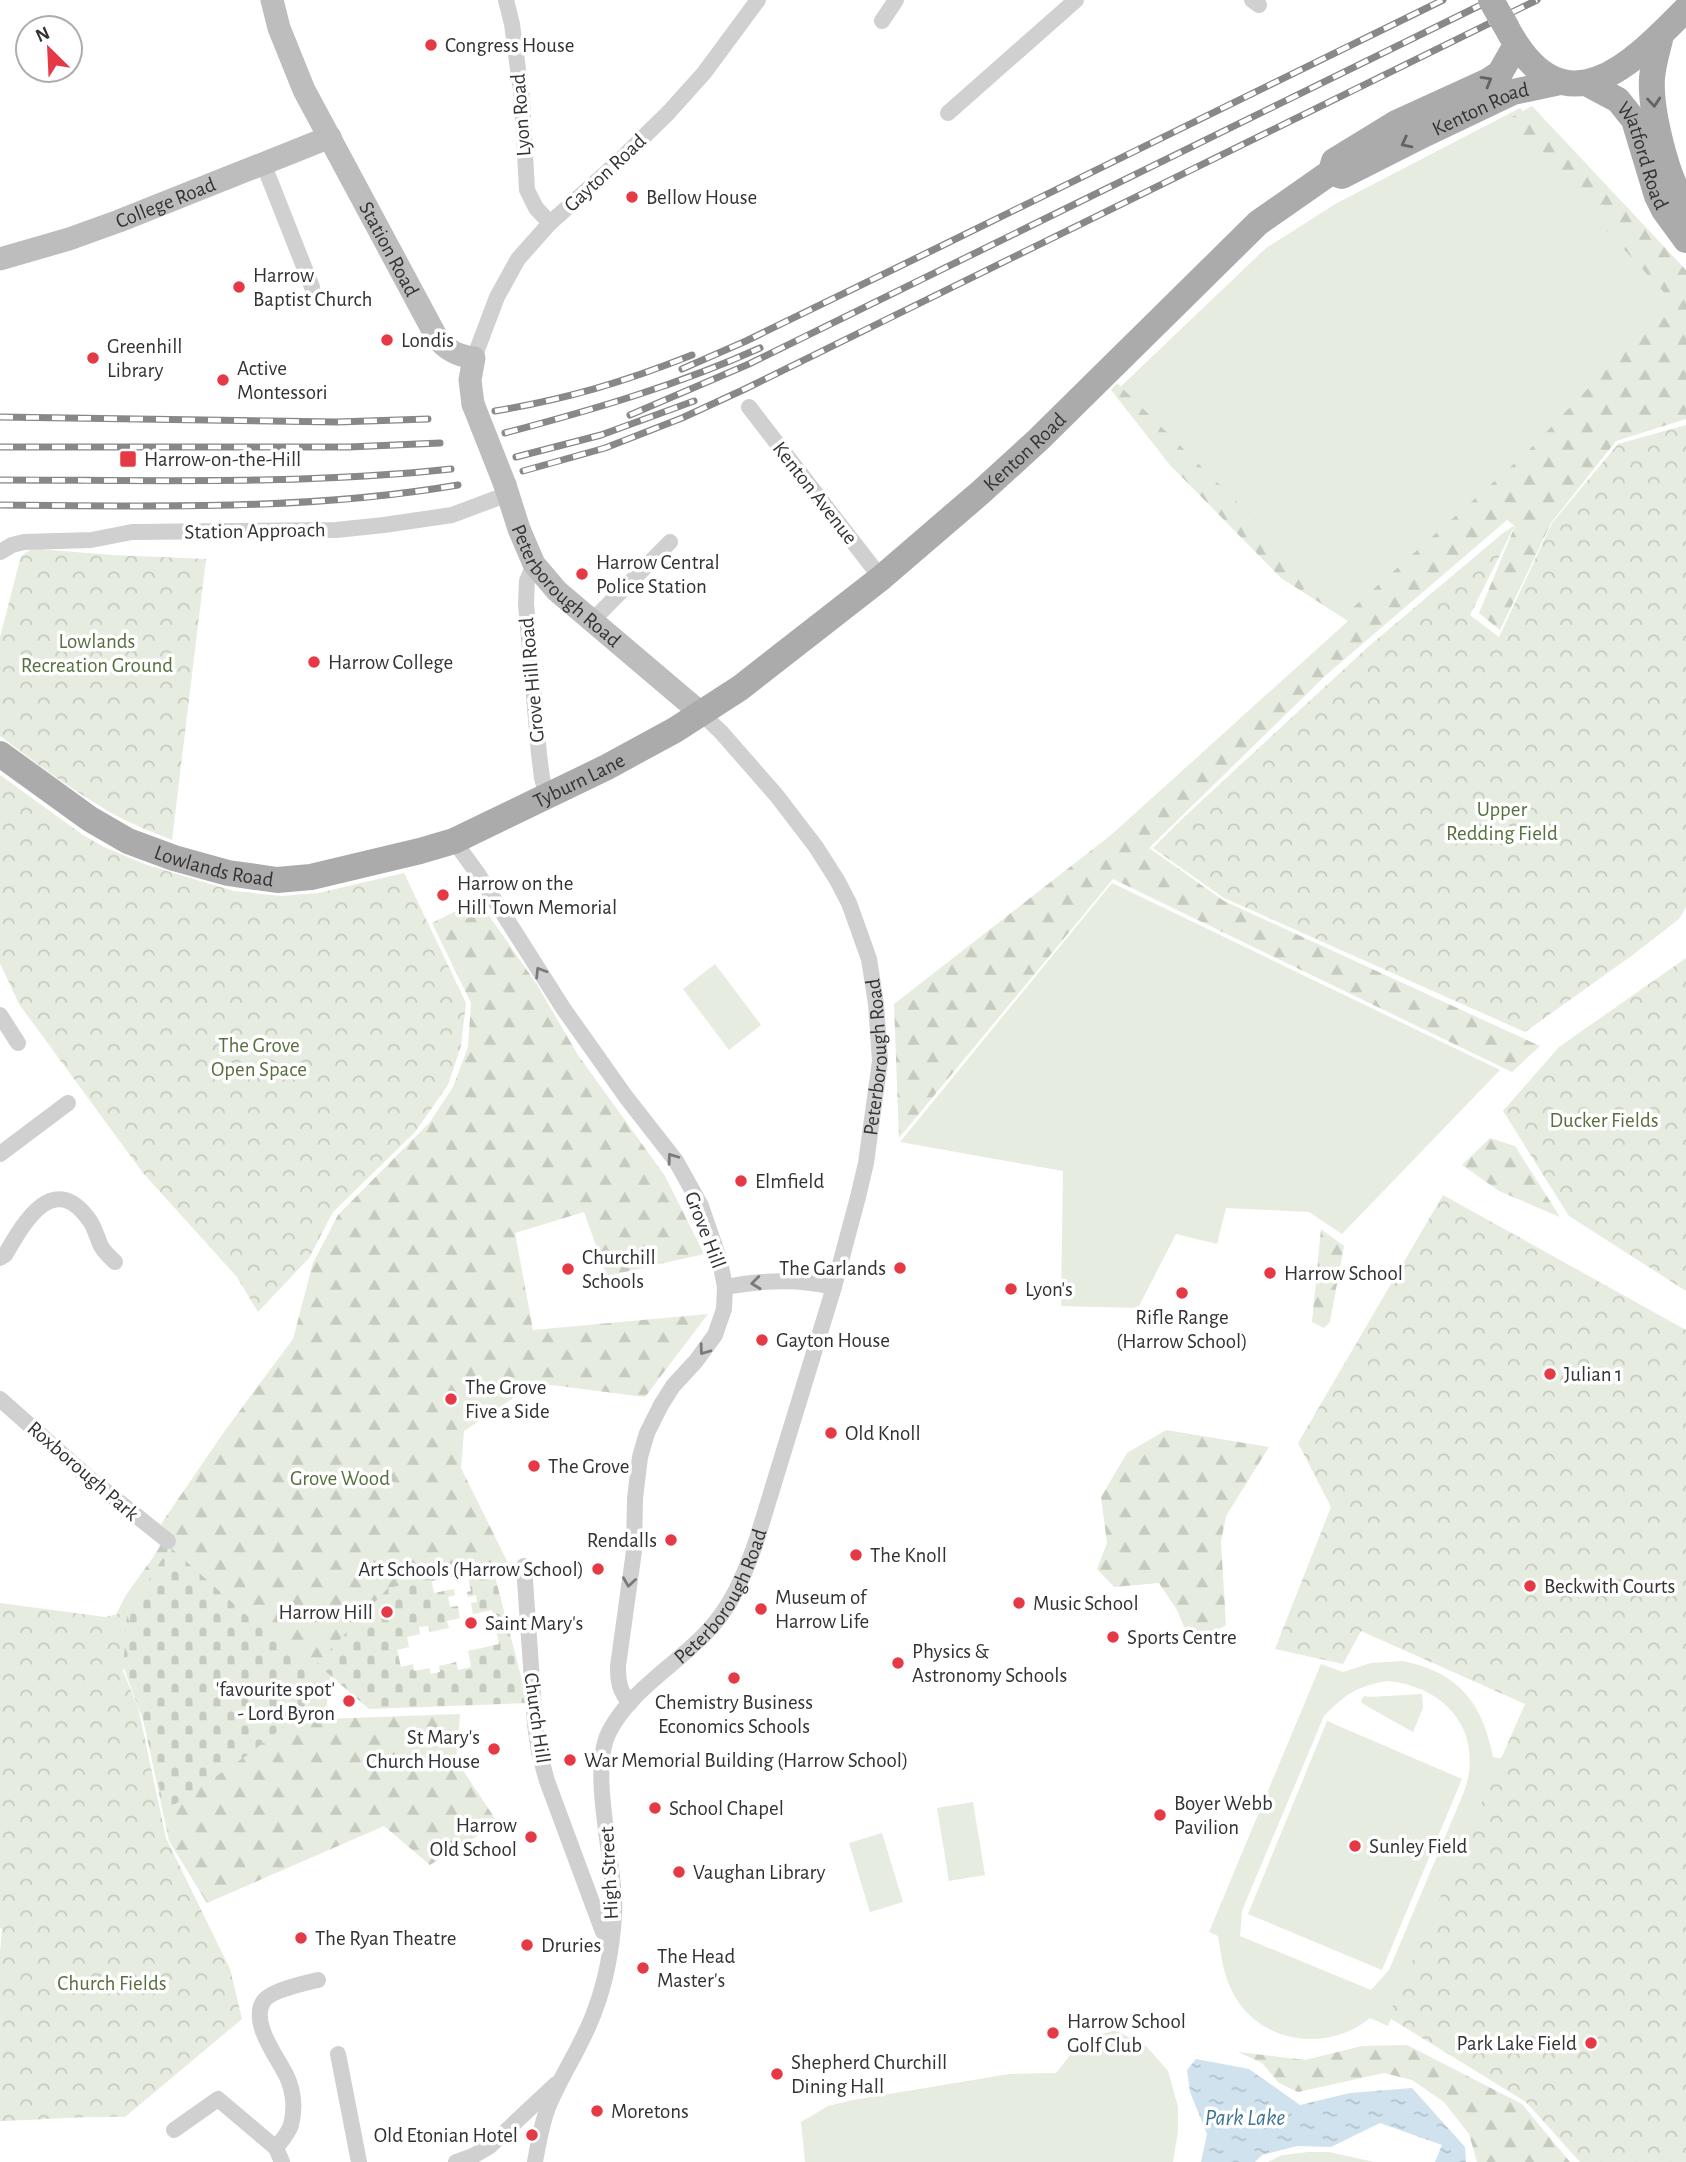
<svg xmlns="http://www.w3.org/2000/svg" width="1686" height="2162" font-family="'Alegreya Sans',sans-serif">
	<defs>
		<pattern id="forest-firs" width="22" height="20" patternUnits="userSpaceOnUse" patternTransform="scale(1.75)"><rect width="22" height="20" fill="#e6ecdf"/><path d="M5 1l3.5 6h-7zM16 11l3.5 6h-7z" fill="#c6cbc0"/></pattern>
		<pattern id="cemetery-stones" width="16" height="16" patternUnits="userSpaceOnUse" patternTransform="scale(1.75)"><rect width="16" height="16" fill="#e6ecdf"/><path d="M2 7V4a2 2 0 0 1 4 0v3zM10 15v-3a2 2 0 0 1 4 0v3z" fill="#c6cbc0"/></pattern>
		<pattern id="park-crowns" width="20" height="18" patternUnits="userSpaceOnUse" patternTransform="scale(1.75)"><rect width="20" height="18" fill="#e6ecdf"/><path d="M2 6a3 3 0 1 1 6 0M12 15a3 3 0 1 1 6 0" fill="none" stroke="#c6cbc0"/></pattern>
		<pattern id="water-ripples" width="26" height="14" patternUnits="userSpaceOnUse" patternTransform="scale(1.75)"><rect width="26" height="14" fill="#cfe2ee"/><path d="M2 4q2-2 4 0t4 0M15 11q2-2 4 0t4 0" fill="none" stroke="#b2c2cd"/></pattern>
	</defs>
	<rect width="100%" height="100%" fill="#fff"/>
	<g fill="#e6ecdf" fill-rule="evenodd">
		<polygon points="1520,108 1686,297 1686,319 1350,618 1114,393 1266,248 1337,203"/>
		<polygon points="1112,883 1500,1070 1342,1234 1309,1212 1226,1208 1217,1244 1176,1234 1138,1308 1061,1306 1063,1171 900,1142"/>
		<polygon points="715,964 761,1025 729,1050 683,989"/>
		<path d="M1403,1661C1459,1673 1482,1702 1493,1757L1502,1759L1388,2026L1370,2018C1325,2055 1255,2042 1231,1989C1223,1973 1221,1954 1218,1936L1209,1932L1321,1664L1343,1672L1371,1663ZM1388,1681C1447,1687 1485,1733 1464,1792L1389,1970L1371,1990L1240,1936L1242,1911L1246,1901L1324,1716C1344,1695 1359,1685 1388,1681Z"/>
		<polygon points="1422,1694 1423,1708 1413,1732 1363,1704 1361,1701 1364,1696 1370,1697"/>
		<polygon points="1327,1721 1462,1779 1382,1970 1248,1914"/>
		<polygon points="973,1802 985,1875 949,1881 937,1808"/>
		<polygon points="882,1833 903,1902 870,1912 849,1843"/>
		<polygon points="1115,2030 1146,2046 1168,2071 1178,2107 1178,2131 1173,2162 805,2162 801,2122 828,2106 853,2100 1009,2074 1056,2073 1081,2041"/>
		<polygon points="1308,2152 1329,2152 1374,2162 1268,2162 1282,2155"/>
	</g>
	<g fill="url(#forest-firs)">
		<polygon points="1532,106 1686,270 1686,419 1616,441 1551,523 1500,630 1479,613 1515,526 1507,520 1325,676 1149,848 1224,901 1540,1046 1512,1072 1113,879 899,1138 894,1004 1111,835 1348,621 1281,578 1170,465 1111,390 1117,383 1348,612 1527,452 1672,301 1505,121"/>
		<polygon points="478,900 536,983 578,1055 665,1176 704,1254 607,1276 584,1212 515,1233 533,1330 708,1314 645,1397 536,1383 464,1431 461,1468 509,1565 389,1590 331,1670 325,1719 460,1714 456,1760 498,1823 430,1865 384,1826 207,1903 169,1841 140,1704 121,1662 109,1628 126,1595 154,1556 167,1532 161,1524 224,1432 293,1339 313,1263 338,1215 430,1122 453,1087 468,1047 471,1003 432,923"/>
		<polygon points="1490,1138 1515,1146 1560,1217 1499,1191 1462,1165"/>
		<polygon points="1321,1229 1344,1246 1330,1322 1324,1328 1312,1322"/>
		<polygon points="1166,1430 1269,1447 1226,1516 1221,1542 1226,1625 1191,1643 1177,1610 1159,1583 1114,1587 1097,1569 1107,1543 1101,1497 1127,1453"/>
		<polygon points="1407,2045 1522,2104 1570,2162 1477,2162 1469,2134 1444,2102 1412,2080 1384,2073 1298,2092 1279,2083 1262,2063 1238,2052 1305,2060 1362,2046"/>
	</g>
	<g fill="url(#cemetery-stones)" fill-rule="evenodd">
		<polygon points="170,1547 328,1688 325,1695 246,1756 165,1811 143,1720 126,1674 131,1608"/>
		<path d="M492,1565L528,1703L369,1709L317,1664L388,1588ZM467,1572L471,1591L467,1592L468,1597L476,1595L477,1602L471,1603L473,1614L492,1610L499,1644L468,1651L471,1667L458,1670L456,1662L439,1666L440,1672L431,1674L429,1668L414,1671L413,1664L401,1667L397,1650L409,1647L407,1637L420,1634L419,1627L428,1626L430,1632L449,1628L447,1621L460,1618L458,1606L450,1607L448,1597L455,1595L454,1589L434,1593L431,1579Z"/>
	</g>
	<g fill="url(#park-crowns)">
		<polygon points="1686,425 1686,907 1679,919 1634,954 1525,1032 1224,898 1153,848 1182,819 1369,646 1503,533 1515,525 1470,615 1499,637 1552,523 1618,444"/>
		<path d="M38,549L112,555L206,559L172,840C150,831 128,823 108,811C70,789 35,762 0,736V637L21,556L30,550Z"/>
		<polygon points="0,775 83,835 104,847 147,865 234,891 281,896 318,893 404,873 466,1003 461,1046 448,1085 415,1132 333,1212 309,1258 258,1312 237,1277 143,1173 19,1004 0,963"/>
		<polygon points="1686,958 1686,1291 1569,1216 1503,1111 1559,1047"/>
		<polygon points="1443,1195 1686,1330 1686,2162 1580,2162 1526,2102 1388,2017 1525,1704 1361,1631 1343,1664 1275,1649 1331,1507 1298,1443"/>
		<path d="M0,1603L105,1617L127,1612L123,1671L138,1707L166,1838L230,1969L242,2019L125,2117C83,2116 42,2120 0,2121V1953L2,1929L0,1928Z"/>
	</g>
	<polygon fill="url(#water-ripples)" points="1196,2059 1249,2069 1300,2105 1350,2093 1412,2088 1465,2147 1466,2162 1435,2162 1442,2145 1380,2123 1331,2147 1297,2146 1262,2155 1255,2162 1201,2162 1207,2134 1190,2092 1187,2070"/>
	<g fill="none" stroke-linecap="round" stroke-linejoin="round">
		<g stroke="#d0d0d0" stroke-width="16">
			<polyline points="506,0 512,24 522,99 527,190 536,208 550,223"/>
			<polyline points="1252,0 1259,5"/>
			<polyline points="882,21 896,0"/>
			<polyline points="948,113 1076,0"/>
			<polyline points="263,163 312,287"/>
			<polyline points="474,358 497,297 518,259 550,223 617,163 669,112 704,73 758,0"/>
			<polyline points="749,407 881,578"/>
			<polyline points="0,552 12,545 24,542 91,540 132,532 336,530 384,525 452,515 508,494"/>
			<polyline points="534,564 527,581 526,604 539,754 542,778 547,797"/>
			<polyline points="591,622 670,542"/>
			<path d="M454,841L478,874L563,1008L626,1097L676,1161L701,1206L720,1261L725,1287L724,1309L715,1335L696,1361L673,1386L661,1405L647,1433L640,1457L635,1498L634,1551L618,1666C618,1681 619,1691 630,1703"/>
			<polyline points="0,1015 18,1043"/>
			<polyline points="0,1154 68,1103"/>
			<path d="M0,1258L5,1255C24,1222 54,1169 90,1221C95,1228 97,1238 101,1246C104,1252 110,1257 115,1262"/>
			<path d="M725,1287C762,1280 797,1278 834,1287"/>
			<polyline points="0,1399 88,1477 168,1541"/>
			<polyline points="524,1566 535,1724 539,1752 547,1781 603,1932 611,1941"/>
			<polyline points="338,2054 359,2162"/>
			<polyline points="174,2130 218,2099 276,2148"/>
			<path d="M282,2162L276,2148C281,2141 288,2134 291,2125C295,2110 294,2092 287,2077C279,2059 250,2024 263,2002C269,1991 305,1983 318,1980"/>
			<polyline points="456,2162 473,2156 490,2146 556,2084"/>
			<path id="s1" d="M535,2162C538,2145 541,2127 547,2110C560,2076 583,2045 595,2010C606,1981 612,1947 614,1916C617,1867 588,1773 609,1732C630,1691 674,1666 705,1634C731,1608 744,1576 756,1542L834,1287L858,1197L866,1163L880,1061L876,1004L869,959L849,903L837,880L816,847L777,796L721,732L702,714"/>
		</g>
		<g stroke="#bdbdbd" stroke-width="23">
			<path id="s2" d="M272,0L279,28L304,90L437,338C447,351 459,356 474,358L470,380L473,404"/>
			<path id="s3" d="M0,259L69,239L119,221L330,137"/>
			<path id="s4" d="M505,485L519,529L534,564L557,591L702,714"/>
		</g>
		<g stroke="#ababab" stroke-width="26">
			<path d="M1509,32C1565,132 1631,65 1686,9"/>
			<path d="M1661,35C1658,49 1653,64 1652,78C1650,110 1667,181 1686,206"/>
			<path id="s5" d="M1588,84L1618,100L1634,120L1657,196L1664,210L1686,240"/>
			<path id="s6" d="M1331,172L1342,176L1425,134L1513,92L1560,82"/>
			<path id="s7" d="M0,754L90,819L128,841L174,858L228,873L277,880L311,877L420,851L454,841L607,767L675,730L740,688L881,578L981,492L1038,440L1258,223L1331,172L1334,161L1396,123L1488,81L1500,73L1516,45"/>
		</g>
		<defs>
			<g id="rail">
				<polyline points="682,369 746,341 931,251 1443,0"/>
				<path d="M495,411C567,399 624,382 692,355"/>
				<polyline points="630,415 749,364 1491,0"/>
				<polyline points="0,417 337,422 428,419"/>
				<path d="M505,433C592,410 678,385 760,348"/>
				<polyline points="0,447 349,447 440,443"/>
				<polyline points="516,457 601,435 694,401"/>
				<polyline points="523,471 605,448 682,418 745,389 1537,0"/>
				<path d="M0,480C151,480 301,485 451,469"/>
				<path d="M0,505C154,506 306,511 458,485"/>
			</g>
		</defs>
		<use href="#rail" stroke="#888" stroke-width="7"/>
		<use href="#rail" stroke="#fff" stroke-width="4.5" stroke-dasharray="13" stroke-linecap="butt"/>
		<polyline stroke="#bdbdbd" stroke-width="23" points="473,404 505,485"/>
		<polyline stroke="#ababab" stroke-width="26" points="1491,0 1507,28"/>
	</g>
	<defs><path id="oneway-chevron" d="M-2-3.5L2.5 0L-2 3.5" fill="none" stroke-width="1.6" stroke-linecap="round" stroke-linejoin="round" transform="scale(1.75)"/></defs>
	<g stroke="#636363">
		<use href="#oneway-chevron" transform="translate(1487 81) rotate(-30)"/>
		<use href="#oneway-chevron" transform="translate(1654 102) rotate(85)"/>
		<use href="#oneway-chevron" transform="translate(1406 143) rotate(153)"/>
	</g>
	<g stroke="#7a7a7a">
		<use href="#oneway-chevron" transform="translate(540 972) rotate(-122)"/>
		<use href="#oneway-chevron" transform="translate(672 1158) rotate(-126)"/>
		<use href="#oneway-chevron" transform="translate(756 1283) rotate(174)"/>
		<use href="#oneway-chevron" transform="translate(704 1350) rotate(126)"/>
		<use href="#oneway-chevron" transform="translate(629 1582) rotate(98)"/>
	</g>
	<g fill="#e63946" stroke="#fff" stroke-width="2.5">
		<circle cx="431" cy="45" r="7"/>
		<circle cx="632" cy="197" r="7"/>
		<circle cx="239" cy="287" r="7"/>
		<circle cx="387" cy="340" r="7"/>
		<circle cx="93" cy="358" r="7"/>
		<circle cx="223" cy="380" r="7"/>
		<rect x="119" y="450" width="18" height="18" rx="3.5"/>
		<circle cx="582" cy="574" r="7"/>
		<circle cx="314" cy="662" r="7"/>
		<circle cx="443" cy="895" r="7"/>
		<circle cx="741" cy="1181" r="7"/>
		<circle cx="900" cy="1268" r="7"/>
		<circle cx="568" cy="1269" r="7"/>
		<circle cx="1270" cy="1273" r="7"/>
		<circle cx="1011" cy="1289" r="7"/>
		<circle cx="1182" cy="1293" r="7"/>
		<circle cx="762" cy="1340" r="7"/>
		<circle cx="1550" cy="1374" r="7"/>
		<circle cx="451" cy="1399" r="7"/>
		<circle cx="831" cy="1433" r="7"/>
		<circle cx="534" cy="1466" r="7"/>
		<circle cx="671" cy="1540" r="7"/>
		<circle cx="856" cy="1555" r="7"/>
		<circle cx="598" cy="1569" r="7"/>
		<circle cx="1530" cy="1586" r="7"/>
		<circle cx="1019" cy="1603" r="7"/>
		<circle cx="761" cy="1609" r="7"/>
		<circle cx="387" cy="1612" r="7"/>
		<circle cx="471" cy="1623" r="7"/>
		<circle cx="1113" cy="1637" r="7"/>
		<circle cx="898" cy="1663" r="7"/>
		<circle cx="734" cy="1678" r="7"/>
		<circle cx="349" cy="1701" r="7"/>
		<circle cx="494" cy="1749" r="7"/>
		<circle cx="570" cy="1760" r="7"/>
		<circle cx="655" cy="1808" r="7"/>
		<circle cx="1160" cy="1815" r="7"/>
		<circle cx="531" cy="1837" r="7"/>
		<circle cx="1355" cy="1846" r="7"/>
		<circle cx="679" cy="1872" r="7"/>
		<circle cx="301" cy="1938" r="7"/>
		<circle cx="527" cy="1945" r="7"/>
		<circle cx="643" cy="1968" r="7"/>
		<circle cx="1053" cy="2033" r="7"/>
		<circle cx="1591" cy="2043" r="7"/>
		<circle cx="777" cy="2074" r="7"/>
		<circle cx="597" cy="2111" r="7"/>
		<circle cx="532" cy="2135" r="7"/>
	</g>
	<g text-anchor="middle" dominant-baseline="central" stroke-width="7" stroke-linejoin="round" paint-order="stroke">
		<g font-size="21" fill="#333" stroke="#fff" text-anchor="start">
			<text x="445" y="45">Congress House</text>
			<text x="646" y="197">Bellow House</text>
			<text x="253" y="275">Harrow<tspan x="253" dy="24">Baptist Church</tspan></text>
			<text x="401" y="340">Londis</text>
			<text x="107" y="346">Greenhill<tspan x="107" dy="24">Library</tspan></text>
			<text x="237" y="368">Active<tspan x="237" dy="24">Montessori</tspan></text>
			<text x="144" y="459">Harrow-on-the-Hill</text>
			<text x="596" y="562">Harrow Central<tspan x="596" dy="24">Police Station</tspan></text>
			<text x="328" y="662">Harrow College</text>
			<text x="457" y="883">Harrow on the<tspan x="457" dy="24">Hill Town Memorial</tspan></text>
			<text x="755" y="1181">Elmfield</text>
			<text x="582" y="1257">Churchill<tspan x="582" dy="24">Schools</tspan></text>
			<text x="886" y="1268" text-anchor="end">The Garlands</text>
			<text x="1284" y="1273">Harrow School</text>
			<text x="1025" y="1289">Lyon's</text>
			<text x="1182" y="1317" text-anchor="middle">Rifle Range<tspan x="1182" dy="24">(Harrow School)</tspan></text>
			<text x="776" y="1340">Gayton House</text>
			<text x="1564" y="1374">Julian 1</text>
			<text x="465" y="1387">The Grove<tspan x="465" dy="24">Five a Side</tspan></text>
			<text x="845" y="1433">Old Knoll</text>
			<text x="548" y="1466">The Grove</text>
			<text x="657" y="1540" text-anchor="end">Rendalls</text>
			<text x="870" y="1555">The Knoll</text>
			<text x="584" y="1569" text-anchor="end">Art Schools (Harrow School)</text>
			<text x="1544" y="1586">Beckwith Courts</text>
			<text x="775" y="1597">Museum of<tspan x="775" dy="24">Harrow Life</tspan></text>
			<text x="1033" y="1603">Music School</text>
			<text x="373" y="1612" text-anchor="end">Harrow Hill</text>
			<text x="485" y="1623">Saint Mary's</text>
			<text x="1127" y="1637">Sports Centre</text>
			<text x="912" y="1651">Physics &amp;<tspan x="912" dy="24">Astronomy Schools</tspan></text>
			<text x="335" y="1689" text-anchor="end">'favourite spot'<tspan x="335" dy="24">- Lord Byron</tspan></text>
			<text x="734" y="1702" text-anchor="middle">Chemistry Business<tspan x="734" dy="24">Economics Schools</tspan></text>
			<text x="480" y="1737" text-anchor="end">St Mary's<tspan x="480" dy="24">Church House</tspan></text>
			<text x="584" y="1760">War Memorial Building (Harrow School)</text>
			<text x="1174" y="1803">Boyer Webb<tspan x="1174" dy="24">Pavilion</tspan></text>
			<text x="669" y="1808">School Chapel</text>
			<text x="517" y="1825" text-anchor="end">Harrow<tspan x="517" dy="24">Old School</tspan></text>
			<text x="1369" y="1846">Sunley Field</text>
			<text x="693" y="1872">Vaughan Library</text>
			<text x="315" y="1938">The Ryan Theatre</text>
			<text x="541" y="1945">Druries</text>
			<text x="657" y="1956">The Head<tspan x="657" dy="24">Master's</tspan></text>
			<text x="1067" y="2021">Harrow School<tspan x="1067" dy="24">Golf Club</tspan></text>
			<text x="1577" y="2043" text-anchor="end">Park Lake Field</text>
			<text x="791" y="2062">Shepherd Churchill<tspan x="791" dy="24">Dining Hall</tspan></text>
			<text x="611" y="2111">Moretons</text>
			<text x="518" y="2135" text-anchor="end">Old Etonian Hotel</text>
		</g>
		<g font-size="21" fill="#333" stroke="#fff">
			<text stroke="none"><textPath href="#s6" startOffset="166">Kenton Road</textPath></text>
			<text transform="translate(521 115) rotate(-94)">Lyon Road</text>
			<text stroke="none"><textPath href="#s5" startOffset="96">Watford Road</textPath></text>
			<text transform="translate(605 173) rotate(-43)">Gayton Road</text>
			<text stroke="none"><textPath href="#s3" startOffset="175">College Road</textPath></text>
			<text stroke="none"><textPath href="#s2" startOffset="276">Station Road</textPath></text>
			<text stroke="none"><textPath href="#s7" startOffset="1186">Kenton Road</textPath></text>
			<text transform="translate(815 493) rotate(52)">Kenton Avenue</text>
			<text transform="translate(255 531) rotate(-1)">Station Approach</text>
			<text stroke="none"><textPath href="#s4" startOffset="121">Peterborough Road</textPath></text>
			<text transform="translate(532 680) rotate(-95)">Grove Hill Road</text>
			<text stroke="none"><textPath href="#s7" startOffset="630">Tyburn Lane</textPath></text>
			<text stroke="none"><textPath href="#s7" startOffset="245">Lowlands Road</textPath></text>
			<text stroke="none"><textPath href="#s1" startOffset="1192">Peterborough Road</textPath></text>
			<text transform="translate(705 1230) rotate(69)">Grove Hill</text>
			<text transform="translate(83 1471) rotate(41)">Roxborough Park</text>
			<text stroke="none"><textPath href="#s1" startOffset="625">Peterborough Road</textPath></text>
			<text transform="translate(537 1718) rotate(82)">Church Hill</text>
			<text transform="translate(609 1873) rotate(-93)">High Street</text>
		</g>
		<g font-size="21" fill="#56703f" stroke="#fff">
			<text x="97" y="641">Lowlands<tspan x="97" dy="24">Recreation Ground</tspan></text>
			<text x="1502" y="809">Upper<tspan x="1502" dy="24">Redding Field</tspan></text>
			<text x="259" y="1045">The Grove<tspan x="259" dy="24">Open Space</tspan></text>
			<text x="1604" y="1120">Ducker Fields</text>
			<text x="340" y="1478">Grove Wood</text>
			<text x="112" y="1983">Church Fields</text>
		</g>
		<g font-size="23" font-style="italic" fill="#3f7597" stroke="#fff">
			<text x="1245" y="2118">Park Lake</text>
		</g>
	</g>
	<g transform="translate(49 49) rotate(336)"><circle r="33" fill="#ffffff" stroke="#adadad" stroke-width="2"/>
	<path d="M0-5L12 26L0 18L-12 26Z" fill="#e63946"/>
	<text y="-10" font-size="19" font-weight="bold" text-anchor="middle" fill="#333333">N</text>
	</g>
</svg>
